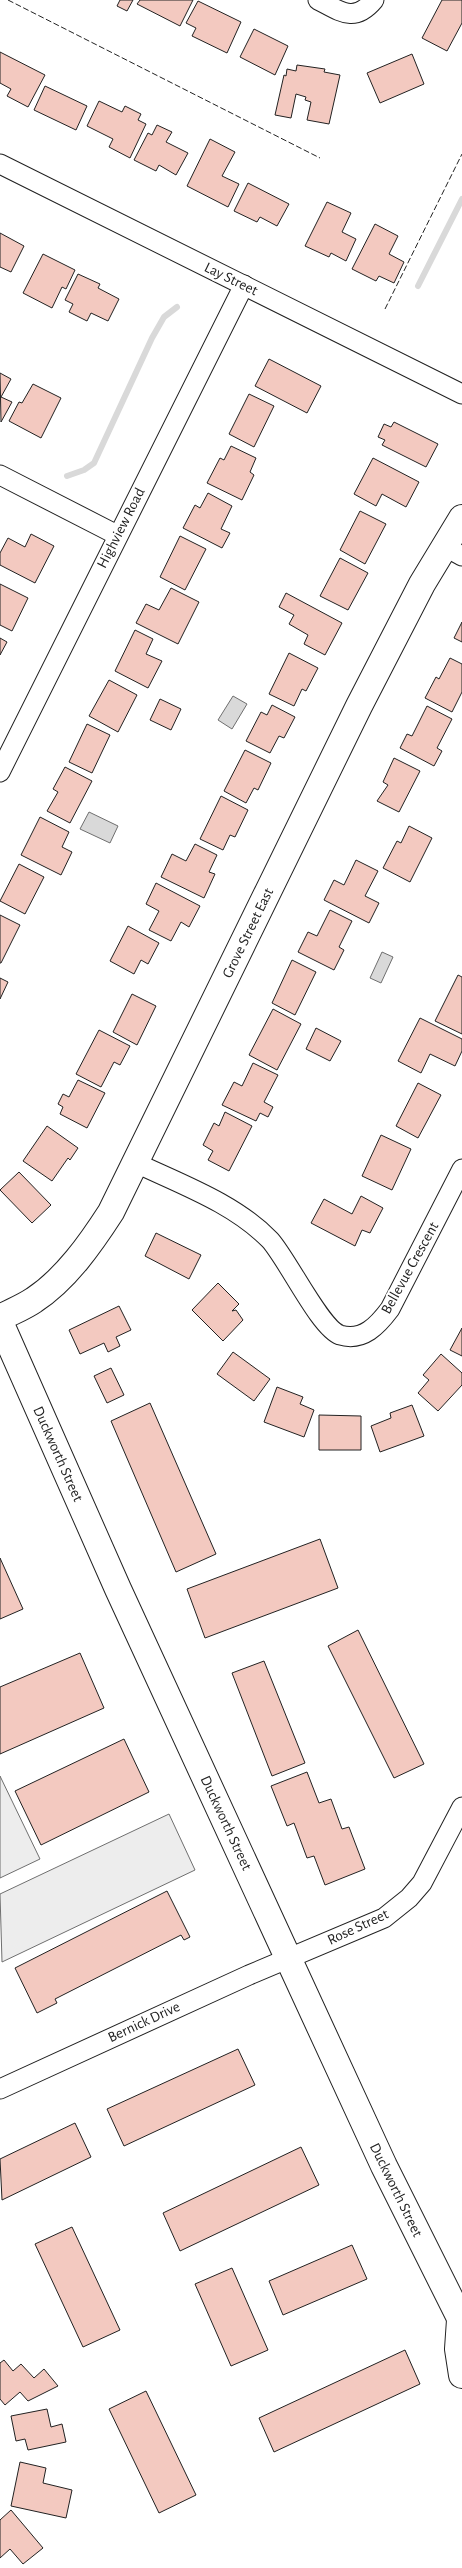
<svg xmlns="http://www.w3.org/2000/svg" width="462" height="2568" font-family="'Alegreya Sans',sans-serif">
	<rect width="100%" height="100%" fill="#fff"/>
	<g fill="#ededed" stroke="#6f6f6f">
		<polygon points="0,1776 40,1859 0,1878"/>
		<polygon points="169,1814 195,1870 2,1962 0,1894"/>
	</g>
	<g fill="#d9d9d9" stroke="#6f6f6f">
		<polygon points="233,696 247,704 232,729 218,720"/>
		<polygon points="89,812 118,826 110,843 80,829"/>
		<polygon points="382,952 393,957 381,983 370,978"/>
	</g>
	<g fill="none" stroke-linecap="round" stroke-linejoin="round">
		<g stroke="#d9d9d9" stroke-width="6">
			<polyline points="418,286 462,199"/>
			<polyline points="67,476 84,470 94,463 152,338 164,317 177,307"/>
		</g>
	</g>
	<g fill="#f3c9c0" stroke="#222">
		<polygon points="120,0 133,0 127,11 117,6"/>
		<polygon points="140,0 193,0 180,26 137,4"/>
		<polygon points="442,0 462,0 462,23 447,51 422,38"/>
		<polygon points="198,1 241,22 227,53 192,36 196,28 186,23"/>
		<polygon points="254,29 288,46 275,75 240,57"/>
		<polygon points="0,52 45,75 28,107 7,96 11,89 0,83"/>
		<polygon points="412,54 424,84 380,103 367,73"/>
		<polygon points="297,65 325,69 324,72 340,75 329,124 307,120 311,102 305,100 306,97 296,94 291,118 275,115 284,75 286,76 287,69 296,71"/>
		<polygon points="45,86 87,106 76,130 34,110"/>
		<polygon points="99,101 122,112 125,106 141,114 138,120 146,124 130,158 109,147 113,139 87,126"/>
		<polygon points="157,125 172,132 166,142 188,153 176,175 159,165 156,171 134,160 148,133 152,135"/>
		<polygon points="210,139 235,152 222,176 239,184 228,207 187,186"/>
		<polygon points="248,183 289,204 277,226 260,217 257,222 234,211"/>
		<polygon points="327,202 351,213 342,232 356,239 346,261 331,253 329,257 305,246"/>
		<polygon points="375,224 398,236 389,254 404,262 394,283 379,276 376,281 352,269"/>
		<polygon points="0,233 24,246 11,272 0,267"/>
		<polygon points="43,254 75,270 66,289 62,287 52,308 23,293"/>
		<polygon points="78,274 100,284 98,288 119,299 108,321 91,313 87,321 69,312 73,304 65,300"/>
		<polygon points="269,359 321,386 307,413 255,386"/>
		<polygon points="0,373 11,379 1,397 12,402 1,422"/>
		<polygon points="33,384 61,398 41,438 9,421 19,402 22,403"/>
		<polygon points="249,394 274,406 254,447 229,434"/>
		<polygon points="394,422 438,444 426,467 382,445 385,440 378,437 384,424 391,427"/>
		<polygon points="231,446 256,458 250,472 254,475 242,500 207,483 220,458 224,460"/>
		<polygon points="373,458 419,482 406,507 382,494 376,506 354,494"/>
		<polygon points="208,493 232,506 221,529 230,533 222,548 183,528 195,505 200,508"/>
		<polygon points="360,511 386,524 365,564 340,550"/>
		<polygon points="31,534 54,546 35,583 0,565 0,553 8,538 25,547"/>
		<polygon points="180,536 206,549 185,590 160,577"/>
		<polygon points="340,558 368,573 348,610 320,596"/>
		<polygon points="0,584 28,598 12,631 0,625"/>
		<polygon points="171,588 199,602 178,644 136,623 146,604 159,610"/>
		<polygon points="286,593 342,623 325,655 304,644 308,635 289,624 294,615 279,607"/>
		<polygon points="462,622 462,642 454,638"/>
		<polygon points="135,630 153,639 146,654 162,661 148,688 115,671"/>
		<polygon points="0,638 7,642 0,655"/>
		<polygon points="289,653 318,668 306,691 302,689 294,706 269,694"/>
		<polygon points="450,658 462,664 462,692 452,712 425,698 436,677 439,679"/>
		<polygon points="109,680 137,695 118,732 89,716"/>
		<polygon points="160,699 181,709 171,730 150,720"/>
		<polygon points="272,705 295,717 284,738 279,736 270,753 246,741 261,712 267,715"/>
		<polygon points="427,706 452,719 437,748 442,751 434,766 400,748 407,734 412,736"/>
		<polygon points="87,724 110,735 92,773 69,762"/>
		<polygon points="245,750 271,763 258,790 254,788 246,803 224,791"/>
		<polygon points="394,758 420,771 399,812 377,801 388,785 383,782"/>
		<polygon points="65,767 92,781 70,823 47,811 58,792 53,789"/>
		<polygon points="221,796 248,810 235,837 230,835 223,850 200,839"/>
		<polygon points="40,817 69,832 62,847 72,852 61,875 21,855"/>
		<polygon points="409,826 432,838 410,882 383,868 397,841 401,843"/>
		<polygon points="195,844 217,855 209,872 215,874 204,898 161,877 172,854 186,861"/>
		<polygon points="356,860 378,871 365,896 379,903 369,923 324,900 334,880 344,885"/>
		<polygon points="19,864 44,877 25,914 0,901"/>
		<polygon points="156,883 200,906 189,927 181,922 171,941 149,930 159,911 146,904"/>
		<polygon points="330,910 352,921 339,947 344,950 334,970 298,952 308,932 317,936"/>
		<polygon points="0,915 20,925 1,963 0,963"/>
		<polygon points="128,926 159,943 148,964 141,960 134,974 110,961"/>
		<polygon points="292,960 316,972 295,1015 272,1003"/>
		<polygon points="458,975 462,977 462,1034 435,1021"/>
		<polygon points="0,978 8,982 0,999"/>
		<polygon points="132,994 156,1006 137,1045 113,1032"/>
		<polygon points="273,1009 301,1024 277,1070 249,1055"/>
		<polygon points="420,1018 462,1039 462,1051 455,1066 430,1054 421,1073 398,1061"/>
		<polygon points="316,1028 341,1041 330,1061 306,1049"/>
		<polygon points="99,1030 130,1046 120,1065 114,1062 101,1087 76,1074"/>
		<polygon points="253,1063 278,1075 264,1102 273,1107 268,1117 260,1113 256,1121 222,1105 234,1082 242,1086"/>
		<polygon points="78,1080 105,1093 87,1128 60,1114 63,1107 58,1104 63,1094 69,1097"/>
		<polygon points="418,1083 441,1095 418,1138 396,1126"/>
		<polygon points="225,1112 252,1126 229,1171 208,1160 213,1151 203,1145 214,1123 219,1126"/>
		<polygon points="47,1126 78,1148 70,1160 68,1158 52,1181 23,1161"/>
		<polygon points="381,1135 411,1149 392,1190 362,1176"/>
		<polygon points="19,1172 51,1205 32,1223 0,1190"/>
		<polygon points="361,1196 383,1208 370,1233 362,1230 355,1246 311,1223 324,1199 352,1214"/>
		<polygon points="156,1233 201,1255 189,1279 145,1256"/>
		<polygon points="218,1283 239,1304 232,1311 236,1310 243,1320 223,1341 192,1310"/>
		<polygon points="119,1306 131,1330 116,1337 120,1346 108,1352 104,1343 80,1354 69,1330"/>
		<polygon points="462,1328 462,1356 450,1350"/>
		<polygon points="233,1352 270,1379 254,1401 217,1374"/>
		<polygon points="441,1354 462,1373 462,1385 438,1411 418,1393 429,1380 423,1375"/>
		<polygon points="111,1368 124,1395 107,1403 94,1376"/>
		<polygon points="277,1387 303,1397 300,1404 314,1410 304,1437 264,1422"/>
		<polygon points="150,1403 216,1554 176,1572 111,1421"/>
		<polygon points="412,1405 424,1436 380,1452 371,1426 391,1418 390,1413"/>
		<polygon points="319,1415 361,1416 361,1450 319,1450"/>
		<polygon points="320,1539 338,1588 205,1638 187,1589"/>
		<polygon points="0,1558 23,1609 0,1619"/>
		<polygon points="358,1630 424,1764 394,1778 328,1646"/>
		<polygon points="80,1653 104,1708 0,1754 0,1687"/>
		<polygon points="264,1661 305,1763 272,1776 232,1673"/>
		<polygon points="124,1739 149,1792 41,1845 15,1791"/>
		<polygon points="307,1772 319,1803 331,1799 342,1829 349,1827 365,1869 325,1885 314,1856 307,1858 294,1823 287,1826 271,1786"/>
		<polygon points="167,1891 190,1937 184,1940 181,1935 55,1999 57,2003 37,2013 15,1968"/>
		<polygon points="238,2049 255,2085 124,2146 107,2109"/>
		<polygon points="75,2123 91,2157 2,2200 0,2159"/>
		<polygon points="301,2147 319,2185 180,2251 163,2213"/>
		<polygon points="72,2227 120,2330 83,2347 35,2244"/>
		<polygon points="352,2245 367,2279 283,2315 269,2281"/>
		<polygon points="232,2268 268,2350 231,2366 195,2284"/>
		<polygon points="405,2350 420,2384 274,2452 259,2418"/>
		<polygon points="4,2360 13,2371 21,2364 34,2378 44,2369 58,2386 28,2401 20,2392 5,2405 0,2399 0,2363"/>
		<polygon points="146,2391 196,2495 159,2513 109,2409"/>
		<polygon points="47,2409 51,2427 62,2424 66,2442 28,2450 25,2439 16,2441 11,2416"/>
		<polygon points="20,2462 46,2468 43,2483 72,2490 66,2518 11,2506"/>
		<polygon points="11,2510 43,2548 23,2564 10,2549 0,2558 0,2520"/>
	</g>
	<g fill="none" stroke-linecap="round" stroke-linejoin="round">
		<defs>
			<g id="street">
				<path d="M318,0C340,11 354,24 374,0"/>
				<polyline points="0,164 462,394"/>
				<polyline points="0,475 117,535"/>
				<polyline points="444,546 462,556"/>
				<polyline points="0,772 244,285"/>
				<path d="M134,1162C180,1184 234,1203 270,1240C288,1260 320,1328 340,1335C363,1342 378,1325 390,1309L462,1169"/>
				<polyline points="0,2089 249,1975 384,1918 409,1898 422,1883 462,1807"/>
			</g>
			<g id="secondary">
				<path d="M0,1318C11,1312 24,1307 34,1300C66,1279 91,1243 111,1212L359,706L422,584L462,518"/>
				<polyline points="0,1322 118,1589 384,2166 462,2322"/>
				<polyline points="460,2320 458,2349 462,2375"/>
			</g>
		</defs>
		<use href="#street" stroke="#222" stroke-width="21"/>
		<use href="#secondary" stroke="#222" stroke-width="28"/>
		<use href="#street" stroke="#fff" stroke-width="19"/>
		<use href="#secondary" stroke="#fff" stroke-width="26"/>
		<g stroke="#222" stroke-width="1" stroke-dasharray="6 2.5" stroke-linecap="butt">
			<polyline points="8,0 320,158"/>
			<polyline points="385,309 462,154"/>
		</g>
	</g>
	<g text-anchor="middle" dominant-baseline="central" stroke-width="4" stroke-linejoin="round" paint-order="stroke">
		<g font-size="15" fill="#222" stroke="#fff">
			<text transform="translate(231 279) rotate(26)">Lay Street</text>
			<text transform="translate(121 528) rotate(-63)">Highview Road</text>
			<text transform="translate(248 933) rotate(-64)">Grove Street East</text>
			<text transform="translate(410 1268) rotate(-61)">Bellevue Crescent</text>
			<text transform="translate(58 1454) rotate(66)">Duckworth Street</text>
			<text transform="translate(226 1823) rotate(65)">Duckworth Street</text>
			<text transform="translate(358 1927) rotate(-25)">Rose Street</text>
			<text transform="translate(144 2022) rotate(-25)">Bernick Drive</text>
			<text transform="translate(396 2190) rotate(64)">Duckworth Street</text>
		</g>
	</g>
</svg>
